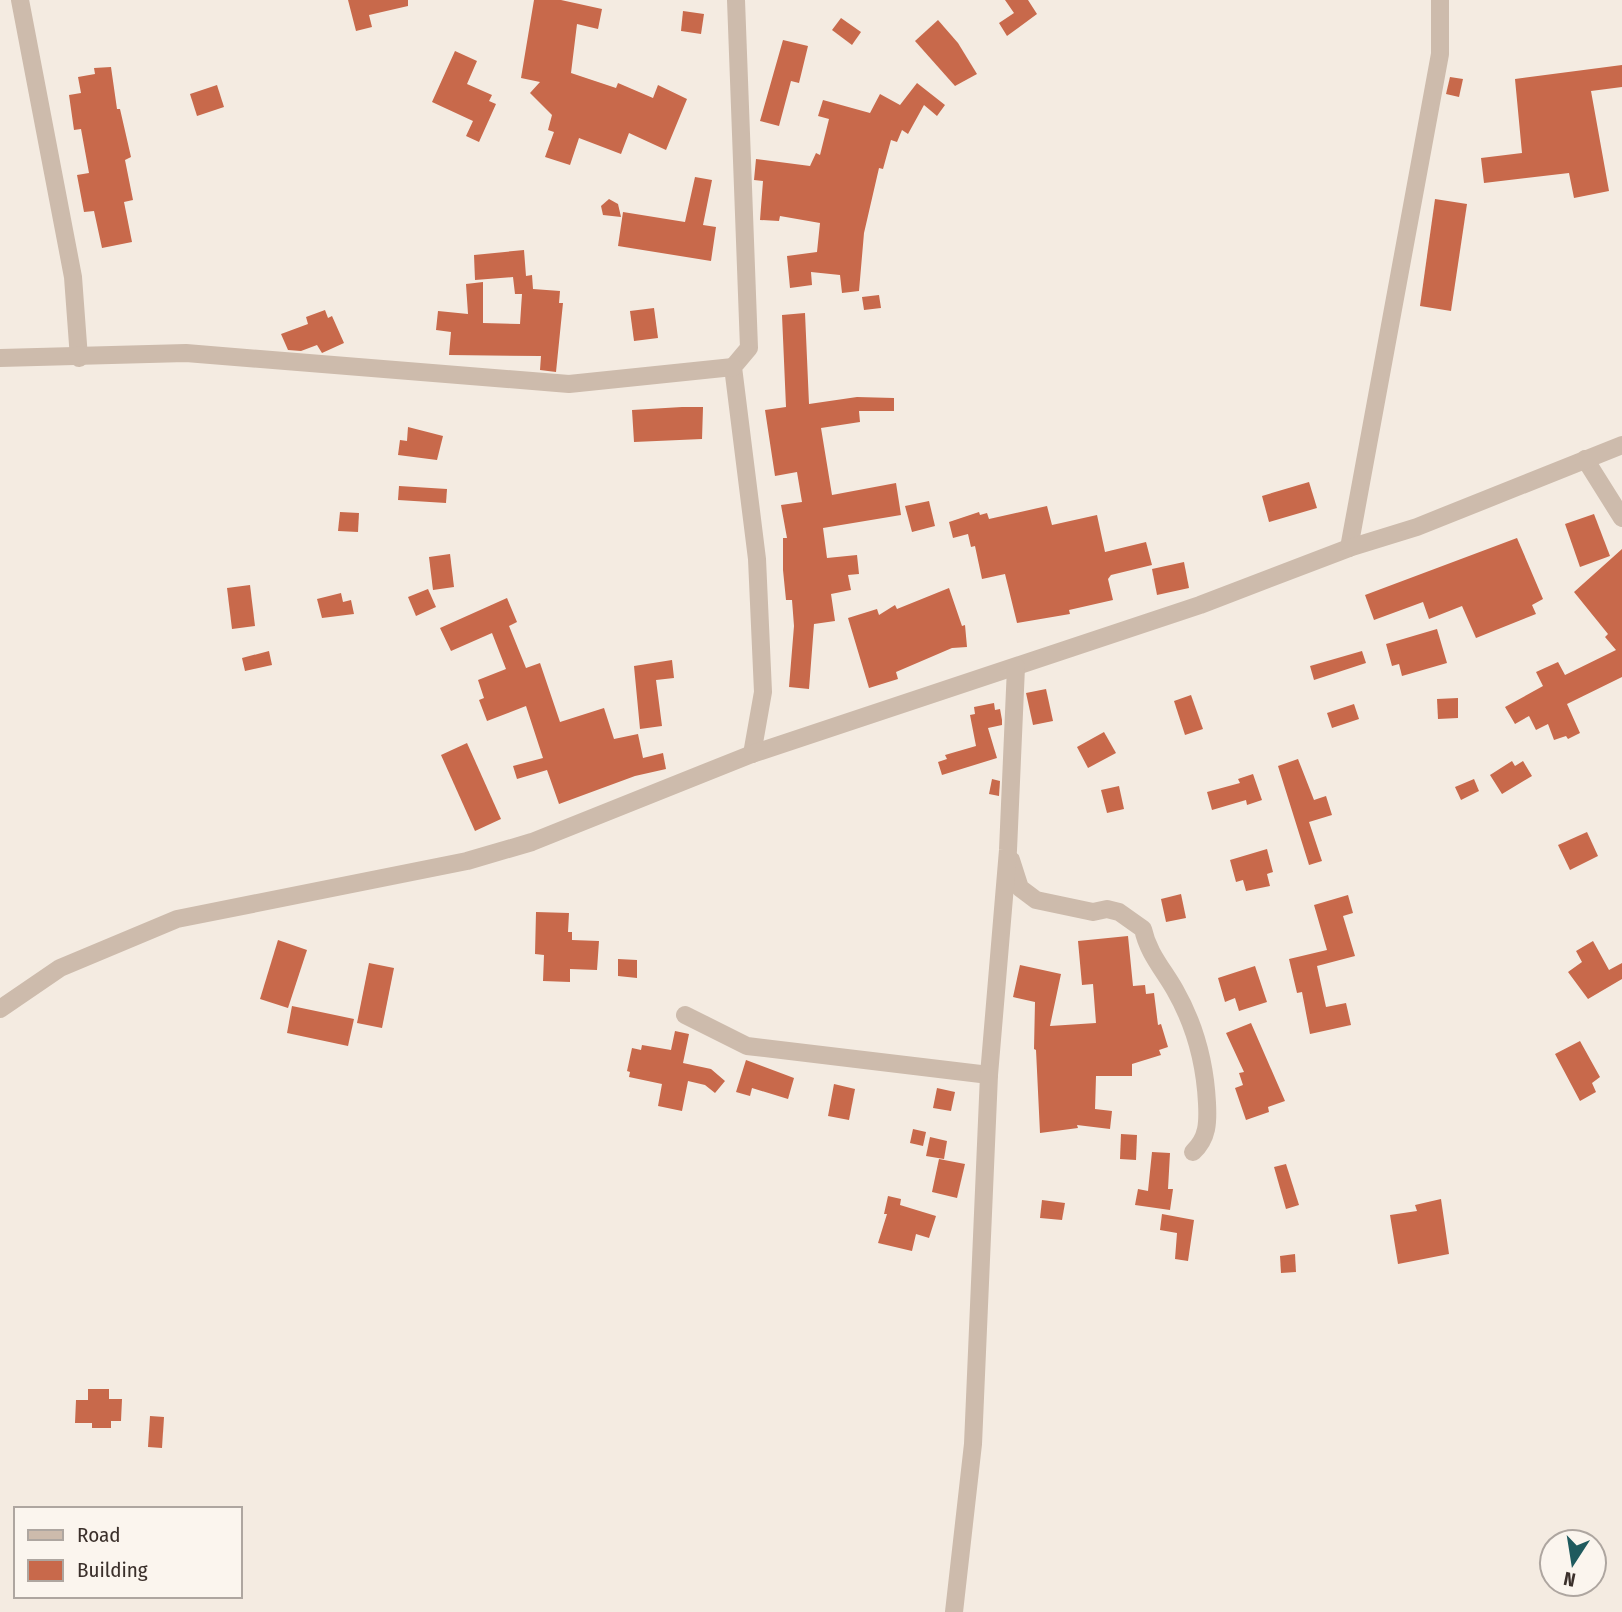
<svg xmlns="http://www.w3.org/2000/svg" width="1622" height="1612" font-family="'Fira Sans Condensed',sans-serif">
	<rect width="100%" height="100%" fill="#f4ebe1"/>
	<g fill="#c8694b">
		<polygon points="348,0 408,0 408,6 369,15 372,27 356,31"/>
		<polygon points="534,0 561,0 602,9 598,29 577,24 571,73 616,88 618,83 653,98 658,85 687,99 666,150 629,133 621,154 579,138 570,165 545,157 554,132 548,130 552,115 530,93 540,82 521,78"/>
		<polygon points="1005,0 1028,0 1037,14 1007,36 999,23 1014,13"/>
		<polygon points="683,11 704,14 701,34 681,31"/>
		<polygon points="841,18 861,32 852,45 832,30"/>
		<polygon points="938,20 958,43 977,74 955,86 915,41"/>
		<polygon points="783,40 808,46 799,83 791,81 779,126 760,121"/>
		<polygon points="455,51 477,61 467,84 492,95 489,101 496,104 479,142 466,136 473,121 432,102"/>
		<polygon points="1622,65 1622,87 1591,91 1609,191 1574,198 1569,173 1484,183 1481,158 1522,153 1515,79"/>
		<polygon points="111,67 117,109 120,109 131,157 125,160 133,200 124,202 132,242 102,248 94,211 84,212 77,175 89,173 81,129 74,130 69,95 81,93 78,77 95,74 94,68"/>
		<polygon points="1450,77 1463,79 1459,97 1446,94"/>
		<polygon points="917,83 945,105 937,116 924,105 908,134 902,130 897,142 891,140 883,169 879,168 864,233 859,291 842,293 840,275 811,272 812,285 790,288 787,256 817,252 820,223 780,216 779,221 760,220 763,181 754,180 756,159 810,166 816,153 820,155 829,119 818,116 823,100 870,113 880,94 900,105"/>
		<polygon points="217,85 224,107 197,116 190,94"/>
		<polygon points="695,177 712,180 703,225 716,227 711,261 618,246 623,212 685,222"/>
		<polygon points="609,199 618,204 621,217 603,215 601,206"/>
		<polygon points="1435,199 1467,204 1451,311 1420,306"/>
		<polygon points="524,250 526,276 532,275 533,289 560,291 559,303 563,303 556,372 540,370 541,356 449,355 451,332 436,330 438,311 468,314 466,284 483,282 483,323 520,324 522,294 515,294 513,277 475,280 474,255"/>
		<polygon points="879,295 881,308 864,310 862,297"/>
		<polygon points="654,308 658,338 634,341 630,311"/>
		<polygon points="325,310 328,318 332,316 344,343 322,353 317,345 301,351 288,350 281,334 308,324 306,317"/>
		<polygon points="805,313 809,404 857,397 894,398 894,411 859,411 860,422 821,428 832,495 896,483 901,515 823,528 827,558 857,555 859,574 848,575 851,590 831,594 835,621 814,624 809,689 789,687 794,626 792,600 786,600 783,570 783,538 787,538 781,505 802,502 797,472 775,476 765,410 786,407 782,315"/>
		<polygon points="682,407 703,407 702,439 634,442 632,410"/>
		<polygon points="408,427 443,436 437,460 398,455 400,440 407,441"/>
		<polygon points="1309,482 1317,508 1269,522 1262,496"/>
		<polygon points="399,486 447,489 446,503 398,500"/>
		<polygon points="929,501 935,526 912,532 905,506"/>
		<polygon points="1047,506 1052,525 1097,515 1105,552 1146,542 1152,565 1111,575 1108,579 1113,600 1069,610 1070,614 1017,623 1005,574 982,579 975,546 971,547 968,534 953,538 949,522 979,512 980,515 987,513 989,519"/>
		<polygon points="340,512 359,513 358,532 338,531"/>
		<polygon points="1594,514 1610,556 1580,567 1565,524"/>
		<polygon points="1517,538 1543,599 1532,605 1536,614 1476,638 1462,606 1429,619 1423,602 1374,620 1365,595"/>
		<polygon points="1622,549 1622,677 1567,704 1580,733 1568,739 1566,736 1554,740 1548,724 1536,730 1529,716 1515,724 1505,707 1543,686 1536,672 1558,662 1565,675 1616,650 1605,637 1608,634 1574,592"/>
		<polygon points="450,554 454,587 433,590 429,557"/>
		<polygon points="1184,562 1189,588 1157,595 1152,569"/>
		<polygon points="250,585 255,626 232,629 227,588"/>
		<polygon points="949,588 962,626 965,625 967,647 952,648 896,672 898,679 869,688 848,618 877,609 879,615 895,605 897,609"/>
		<polygon points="428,589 436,607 416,616 408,597"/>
		<polygon points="341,593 343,602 351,600 354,614 322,618 317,599"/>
		<polygon points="507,598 517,622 509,626 526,668 540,663 560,722 604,708 614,739 638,734 643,758 663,753 666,769 635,776 559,804 547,770 517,779 513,766 543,758 526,706 487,721 479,700 484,698 478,680 506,669 492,633 451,651 440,628"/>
		<polygon points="1437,629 1447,663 1402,676 1399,664 1392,666 1386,644"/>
		<polygon points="269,651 272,665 245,671 242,658"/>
		<polygon points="1362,651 1366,663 1314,680 1310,666"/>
		<polygon points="672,660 674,678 656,680 662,726 640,729 634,666"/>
		<polygon points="1046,689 1053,721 1033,725 1026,693"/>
		<polygon points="1191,695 1203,729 1185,735 1174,701"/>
		<polygon points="1458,698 1458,718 1438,719 1437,699"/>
		<polygon points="994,703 995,710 1000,709 1002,720 1002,725 988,728 997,758 942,775 938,762 947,759 945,755 976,746 970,715 975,714 974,707"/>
		<polygon points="1354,704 1359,719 1332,728 1327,713"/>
		<polygon points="1104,732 1116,753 1088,768 1077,747"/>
		<polygon points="467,743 501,819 475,831 441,755"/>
		<polygon points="1298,759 1314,800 1326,796 1332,815 1309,822 1322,861 1309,865 1278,766"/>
		<polygon points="1512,761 1515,766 1523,761 1532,776 1502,794 1490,775"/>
		<polygon points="1253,774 1262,800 1247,805 1246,800 1212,810 1207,792 1240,783 1238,779"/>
		<polygon points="992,779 1000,781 999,796 989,794"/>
		<polygon points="1474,779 1479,791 1461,800 1455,787"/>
		<polygon points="1119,786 1124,809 1107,813 1101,790"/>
		<polygon points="1587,832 1598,856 1570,870 1558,845"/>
		<polygon points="1267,849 1273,872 1267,874 1270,886 1246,891 1243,880 1236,882 1230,860"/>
		<polygon points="1181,894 1186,918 1166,922 1161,899"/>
		<polygon points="1348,895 1353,913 1343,916 1355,956 1317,966 1326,1007 1346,1003 1351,1025 1310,1034 1302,992 1297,993 1289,959 1327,950 1314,905"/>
		<polygon points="536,912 569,913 568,932 572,932 572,940 599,941 597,970 570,969 570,982 543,981 544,955 535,954"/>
		<polygon points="1128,936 1133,986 1145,985 1146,994 1154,993 1158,1025 1161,1024 1168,1047 1159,1050 1161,1055 1132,1064 1132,1076 1096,1076 1095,1109 1112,1111 1110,1129 1077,1125 1078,1128 1040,1133 1036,1050 1034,1049 1035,1002 1013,997 1020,965 1061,974 1050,1026 1096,1023 1093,984 1082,985 1078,941"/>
		<polygon points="278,940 307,950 288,1008 260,999"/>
		<polygon points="1593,941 1609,970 1622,963 1622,979 1588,999 1568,972 1582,962 1576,951"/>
		<polygon points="618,959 637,960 637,978 618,976"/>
		<polygon points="369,963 394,968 382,1028 357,1023"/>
		<polygon points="1255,966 1267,1002 1239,1011 1235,998 1225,1002 1218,978"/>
		<polygon points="292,1006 354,1019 348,1046 287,1033"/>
		<polygon points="1251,1023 1285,1101 1268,1107 1269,1112 1246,1120 1235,1088 1243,1085 1239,1073 1244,1072 1226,1033"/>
		<polygon points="675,1031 689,1034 683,1063 711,1069 725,1081 715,1093 705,1085 688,1081 682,1111 658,1106 662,1084 629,1077 630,1072 627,1071 632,1048 641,1050 642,1045 671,1050"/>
		<polygon points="1580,1041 1600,1077 1592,1083 1596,1092 1580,1101 1555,1054"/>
		<polygon points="746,1060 794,1078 788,1099 752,1088 750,1096 736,1092"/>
		<polygon points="834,1084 855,1089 849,1120 828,1116"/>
		<polygon points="937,1088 955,1092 951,1111 933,1108"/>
		<polygon points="913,1129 926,1132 923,1146 910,1143"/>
		<polygon points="1121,1134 1137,1135 1136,1160 1120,1159"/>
		<polygon points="930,1137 947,1141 944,1159 926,1156"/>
		<polygon points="1152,1152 1170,1153 1168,1189 1173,1189 1170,1210 1135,1205 1138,1189 1148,1191"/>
		<polygon points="939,1159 965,1164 957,1198 932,1192"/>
		<polygon points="1286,1164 1299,1205 1286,1209 1274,1167"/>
		<polygon points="888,1196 901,1199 900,1205 936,1216 929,1238 916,1234 912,1251 878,1243 887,1214 884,1214"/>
		<polygon points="1441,1199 1449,1254 1398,1264 1390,1215 1417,1211 1415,1205"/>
		<polygon points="1042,1200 1065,1203 1062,1220 1040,1218"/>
		<polygon points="1162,1214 1194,1220 1188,1261 1175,1259 1177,1233 1160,1230"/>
		<polygon points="1295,1254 1296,1272 1281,1273 1280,1256"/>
		<polygon points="88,1389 109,1389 109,1399 122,1399 121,1421 111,1421 111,1428 92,1428 92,1423 75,1423 76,1400 88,1400"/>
		<polygon points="150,1416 164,1417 162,1448 148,1447"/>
	</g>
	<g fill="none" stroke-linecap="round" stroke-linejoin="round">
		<g stroke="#cdbbac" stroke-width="18">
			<polyline points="20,0 73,277 79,358"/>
			<polyline points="736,0 749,348 733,367 757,559 763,692 752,754"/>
			<polyline points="0,358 186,353 569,384 733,367"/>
			<polyline points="1585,459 1622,518"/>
			<polyline points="1349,548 1440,54 1440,0"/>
			<path d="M1011,860L1020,888L1036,900L1093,912L1107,909L1119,912L1143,929C1148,953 1163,969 1175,990C1195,1025 1205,1063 1207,1103C1208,1122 1208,1138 1193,1152"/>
			<polyline points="0,1009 60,968 177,919 467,861 532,842 752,754 1200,605 1349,548 1417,527 1622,445"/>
			<polyline points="685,1015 747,1046 989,1075"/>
			<polyline points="954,1612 973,1444 989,1075 1008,850 1016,667"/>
		</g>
	</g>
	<rect x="14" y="1507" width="228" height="91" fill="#fbf5ee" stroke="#aea6a0" stroke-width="2"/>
	<rect x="28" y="1530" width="35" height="10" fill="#cdbbac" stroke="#aea6a0" stroke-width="2"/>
	<text x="77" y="1542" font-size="21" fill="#3b302b">Road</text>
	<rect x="28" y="1560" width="35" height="21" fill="#c8694b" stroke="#aea6a0" stroke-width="2"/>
	<text x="77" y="1577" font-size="21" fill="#3b302b">Building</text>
	<g transform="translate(1573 1563) rotate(192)"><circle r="33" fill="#fbf5ee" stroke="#aea6a0" stroke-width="2"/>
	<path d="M0-5L12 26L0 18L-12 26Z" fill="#1f5a5e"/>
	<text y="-10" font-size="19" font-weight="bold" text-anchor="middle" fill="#3b302b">N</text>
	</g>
</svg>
